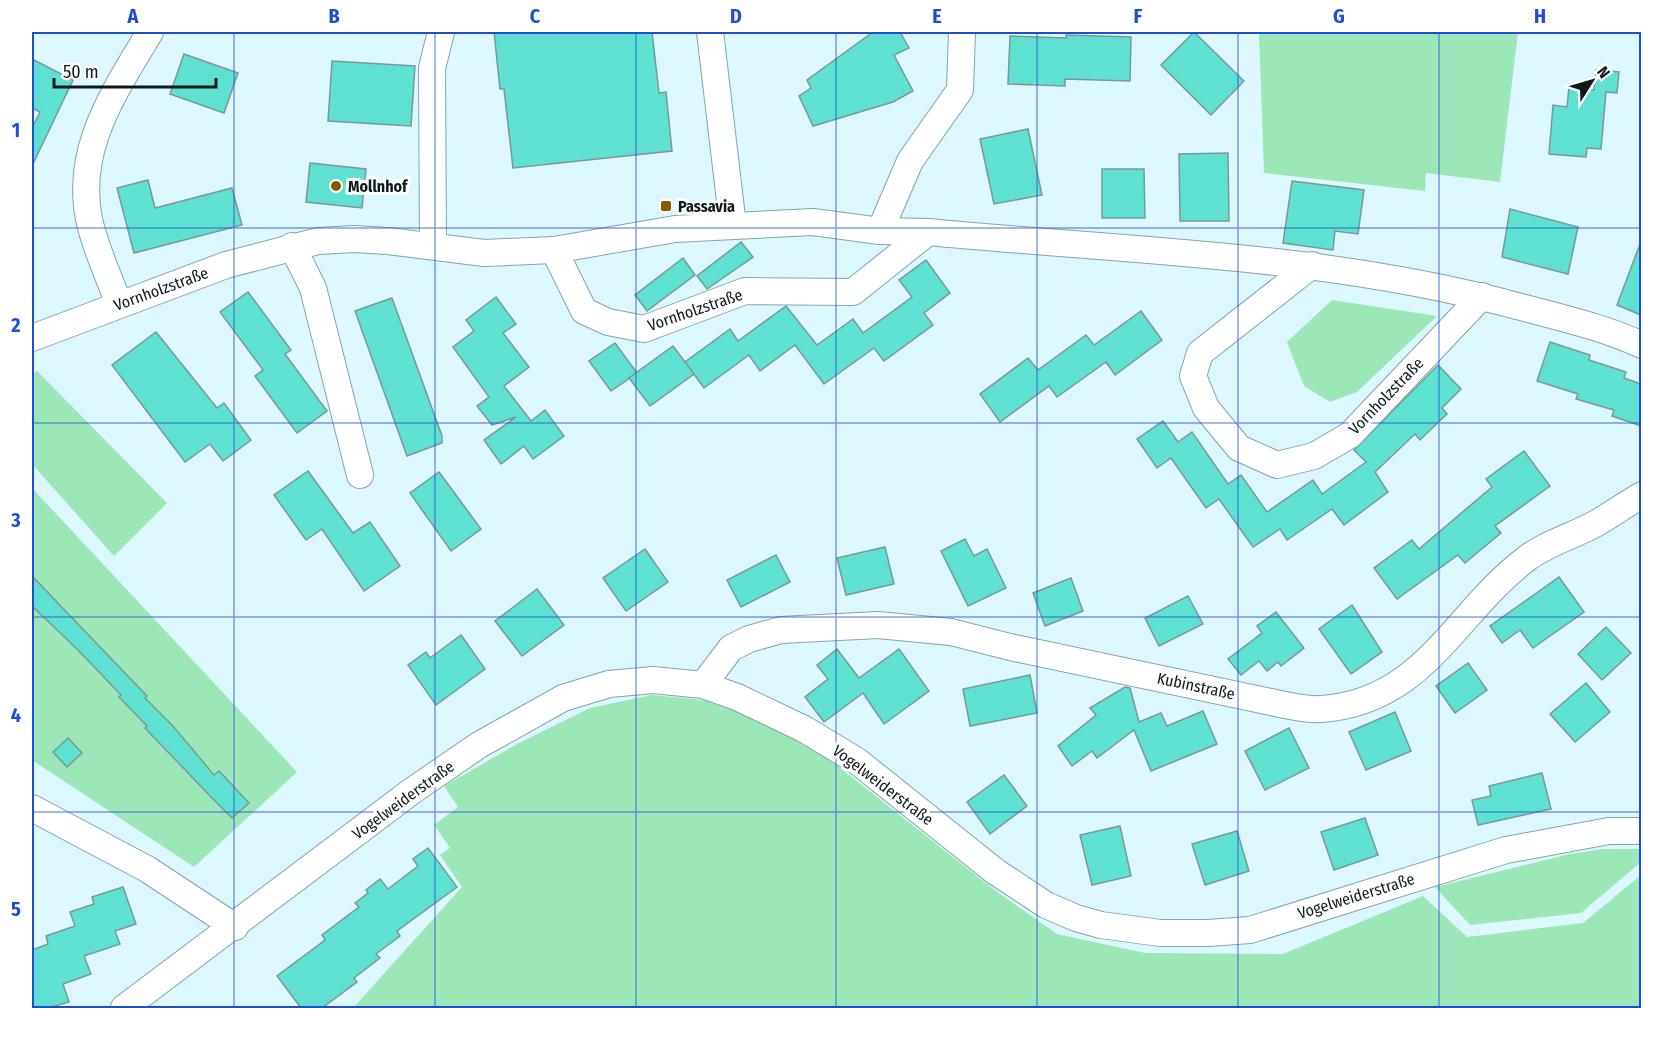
<svg xmlns="http://www.w3.org/2000/svg" width="1673" height="1040" font-family="'Fira Sans Condensed',sans-serif">
	<rect width="100%" height="100%" fill="#dcf7fd"/>
	<g fill="#9be7b7">
		<polygon points="1259,32 1518,32 1500,182 1426,173 1425,191 1264,173"/>
		<polygon points="1332,300 1437,316 1357,392 1330,402 1304,386 1287,342"/>
		<polygon points="37,371 167,503 114,556 32,464 32,375"/>
		<polygon points="32,488 297,772 194,867 32,760"/>
		<polygon points="652,695 703,700 754,715 820,752 996,891 1057,934 1145,953 1283,954 1423,896 1467,937 1583,923 1641,875 1641,1008 353,1008 462,887 440,855 450,848 434,825 458,807 444,786 519,743 590,708"/>
		<polygon points="1603,849 1641,849 1641,862 1581,913 1470,925 1435,887 1570,854"/>
	</g>
	<g fill="#5ee1d0" stroke="#799a94" stroke-width="1.5">
		<polygon points="494,32 652,32 659,93 666,92 672,151 513,168 504,89 500,89"/>
		<polygon points="873,32 900,32 909,48 894,55 913,91 893,102 813,126 799,96 811,88 807,80"/>
		<polygon points="1194,32 1244,81 1211,115 1161,65"/>
		<polygon points="1066,35 1131,37 1130,81 1065,79 1065,86 1008,84 1010,36 1066,38"/>
		<polygon points="184,54 238,73 224,113 170,94"/>
		<polygon points="32,59 73,80 32,166 32,128 40,112 32,108"/>
		<polygon points="332,61 415,66 411,126 328,121"/>
		<polygon points="1596,70 1619,72 1617,93 1606,92 1601,149 1587,148 1586,157 1549,154 1553,105 1567,107 1569,87 1594,90"/>
		<polygon points="1028,129 1042,195 994,204 980,139"/>
		<polygon points="1228,153 1229,221 1180,221 1179,154"/>
		<polygon points="310,163 366,169 362,208 306,202"/>
		<polygon points="1102,169 1144,169 1145,218 1102,218"/>
		<polygon points="148,180 155,208 232,188 242,225 134,253 117,188"/>
		<polygon points="1292,181 1364,190 1358,234 1335,231 1333,250 1283,243"/>
		<polygon points="1510,209 1578,227 1568,274 1502,257"/>
		<polygon points="741,242 753,257 707,289 697,276"/>
		<polygon points="1640,244 1641,244 1641,315 1617,305"/>
		<polygon points="683,258 695,275 647,311 635,295"/>
		<polygon points="926,260 950,293 924,313 933,325 884,361 874,348 824,384 795,345 760,371 749,355 704,388 685,362 730,329 738,341 786,306 817,345 853,319 863,333 912,297 899,280"/>
		<polygon points="248,292 291,350 285,354 327,411 297,433 255,376 263,370 220,312"/>
		<polygon points="496,297 516,324 503,333 529,367 504,386 531,421 545,410 564,436 533,459 524,446 501,464 484,440 516,417 492,425 477,406 489,397 453,347 474,331 466,320"/>
		<polygon points="392,298 442,436 442,443 407,456 355,311"/>
		<polygon points="1141,311 1162,340 1115,375 1106,362 1057,397 1049,386 1000,422 980,394 1028,358 1038,370 1086,335 1094,345"/>
		<polygon points="156,332 217,408 224,403 251,440 223,461 210,444 185,462 112,365"/>
		<polygon points="1550,342 1590,355 1589,360 1626,372 1624,378 1641,384 1641,426 1612,416 1614,410 1576,399 1578,394 1537,381"/>
		<polygon points="615,343 637,373 611,391 589,361"/>
		<polygon points="673,346 694,374 650,406 629,378"/>
		<polygon points="1438,365 1461,389 1442,408 1447,414 1420,440 1415,434 1375,472 1388,492 1344,525 1332,509 1287,540 1280,529 1253,547 1219,499 1206,508 1171,458 1157,468 1137,439 1163,421 1178,442 1192,432 1228,484 1241,475 1267,512 1313,480 1322,494 1366,462 1354,450"/>
		<polygon points="1524,451 1550,486 1495,526 1501,533 1465,563 1458,555 1397,599 1374,568 1412,540 1419,549 1492,487 1486,479"/>
		<polygon points="308,471 353,533 370,522 400,566 364,591 322,529 306,540 274,495"/>
		<polygon points="439,472 481,529 451,551 410,493"/>
		<polygon points="965,539 974,556 987,549 1006,588 968,606 941,551"/>
		<polygon points="885,547 894,584 846,595 837,558"/>
		<polygon points="645,549 668,582 626,611 603,578"/>
		<polygon points="776,555 790,582 741,607 727,580"/>
		<polygon points="32,576 147,696 145,698 173,726 214,775 219,771 249,803 232,818 212,798 145,728 147,726 119,697 121,695 77,649 32,606"/>
		<polygon points="1559,577 1584,612 1533,648 1520,630 1502,643 1490,626"/>
		<polygon points="1071,578 1083,611 1045,626 1033,593"/>
		<polygon points="537,589 564,625 522,656 495,621"/>
		<polygon points="1188,596 1203,624 1159,646 1145,618"/>
		<polygon points="1352,605 1382,652 1351,674 1319,629"/>
		<polygon points="1276,612 1304,648 1281,666 1278,662 1267,671 1259,661 1241,675 1228,659 1262,633 1257,626"/>
		<polygon points="1606,627 1631,653 1602,680 1578,654"/>
		<polygon points="461,635 485,669 436,705 408,665 426,652 430,658"/>
		<polygon points="837,649 859,678 899,649 929,691 884,724 863,693 824,722 805,697 828,679 817,665"/>
		<polygon points="1468,663 1487,690 1455,713 1436,686"/>
		<polygon points="1030,675 1037,713 970,726 963,689"/>
		<polygon points="1586,683 1610,712 1575,742 1550,714"/>
		<polygon points="1125,687 1130,688 1139,722 1161,713 1167,726 1203,711 1217,744 1151,771 1134,730 1097,758 1092,751 1072,766 1058,746 1096,715 1090,708"/>
		<polygon points="1395,712 1411,751 1366,770 1349,732"/>
		<polygon points="1289,728 1309,768 1265,790 1245,751"/>
		<polygon points="68,738 82,753 67,767 53,752"/>
		<polygon points="1542,773 1551,809 1478,825 1472,800 1491,796 1489,786"/>
		<polygon points="1004,775 1027,806 990,834 967,802"/>
		<polygon points="1365,818 1378,855 1334,870 1321,832"/>
		<polygon points="1120,826 1131,876 1092,885 1080,835"/>
		<polygon points="1237,831 1249,871 1205,885 1192,844"/>
		<polygon points="428,848 457,887 397,931 400,936 376,954 380,958 354,978 357,982 322,1008 301,1008 277,976 325,940 322,935 359,907 355,903 368,893 366,890 380,879 388,889 418,866 413,859"/>
		<polygon points="123,887 136,924 115,931 120,944 84,956 91,974 63,984 69,1002 48,1008 32,1008 32,950 48,944 46,936 75,926 70,912 94,904 92,897"/>
	</g>
	<g fill="none" stroke-linecap="round" stroke-linejoin="round">
		<defs>
			<g id="minor">
				<polyline points="710,32 733,226"/>
				<polyline points="880,231 910,161 960,90 962,32"/>
				<polyline points="292,246 313,288 360,475"/>
				<polyline points="433,246 432,68 441,32"/>
				<polyline points="554,250 584,311 608,322 644,329 745,291 853,292 928,232"/>
				<polyline points="1312,265 1200,353 1193,376 1206,408 1239,448 1277,465 1314,456 1350,435 1482,296"/>
				<path d="M119,304C110,280 99,256 92,231C70,155 113,94 150,32"/>
				<path d="M32,338L226,265L318,241L354,239L388,241L484,253L554,250L675,229L813,222L880,231L928,232C1126,251 1328,254 1521,307C1562,318 1603,327 1642,345"/>
				<path d="M703,685L731,648L749,639L781,630L878,625L951,632L1010,647L1285,705C1297,707 1310,710 1321,709C1424,702 1454,614 1526,559C1545,544 1573,536 1595,524C1611,515 1626,504 1642,495"/>
				<polyline points="32,808 147,869 235,927"/>
				<polyline points="124,1008 412,791 479,745 563,698 609,684 653,680 703,685 737,697 804,729 857,761 996,872 1046,905 1076,918 1101,925 1160,933 1208,933 1250,930 1506,850 1609,831 1642,831"/>
			</g>
		</defs>
		<use href="#minor" stroke="#84a5ab" stroke-width="28"/>
		<use href="#minor" stroke="#fff" stroke-width="26"/>
	</g>
	<path fill="none" stroke="#1d4ed8" stroke-width="1.5" stroke-opacity="0.55" d="M234,32V1008M435,32V1008M636,32V1008M836,32V1008M1037,32V1008M1238,32V1008M1439,32V1008M32,228H1642M32,423H1642M32,617H1642M32,812H1642"/>
	<g fill="#885800" stroke="#fff" stroke-width="2">
		<circle cx="336" cy="186" r="6"/>
		<rect x="660" y="200" width="12" height="12" rx="3"/>
	</g>
	<g text-anchor="middle" dominant-baseline="central" stroke-width="6" stroke-linejoin="round" paint-order="stroke">
		<g font-size="16" font-weight="bold" fill="#0d1a1c" stroke="#fff" text-anchor="start">
			<text x="348" y="186">Mollnhof</text>
			<text x="678" y="206">Passavia</text>
		</g>
		<g font-size="16" fill="#0d1a1c" stroke="#fff">
			<text transform="translate(161 289) rotate(-20)">Vornholzstraße</text>
			<text transform="translate(695 310) rotate(-19)">Vornholzstraße</text>
			<text transform="translate(1386 396) rotate(-46)">Vornholzstraße</text>
			<text transform="translate(1196 686) rotate(12)">Kubinstraße</text>
			<text transform="translate(883 785) rotate(37)">Vogelweiderstraße</text>
			<text transform="translate(403 800) rotate(-36)">Vogelweiderstraße</text>
			<text transform="translate(1356 896) rotate(-17)">Vogelweiderstraße</text>
		</g>
	</g>
	<rect width="1673" height="1040" fill="none" stroke="#ffffff" stroke-width="66"/>
	<g transform="translate(1592 81) rotate(53)" stroke="#ffffff" stroke-width="4.5" paint-order="stroke">
	<path d="M0-4.5L10 22L0 15L-10 22Z" fill="#0d1a1c"/>
	<text y="-9" font-size="16" font-weight="bold" text-anchor="middle" fill="#0d1a1c">N</text>
	</g>
	<path d="M54 78v9h162v-9" fill="none" stroke="#0d1a1c" stroke-width="3"/>
	<text x="63" y="78" font-size="18" fill="#0d1a1c" stroke="#ffffff" stroke-width="4.5" paint-order="stroke">50 m</text>
	<rect x="33" y="33" width="1607" height="974" fill="none" stroke="#1d4ed8" stroke-width="2"/>
	<g font-size="20" text-anchor="middle" font-weight="bold" fill="#1d4ed8">
		<text x="133" y="23">A</text>
		<text x="334" y="23">B</text>
		<text x="535" y="23">C</text>
		<text x="736" y="23">D</text>
		<text x="937" y="23">E</text>
		<text x="1138" y="23">F</text>
		<text x="1339" y="23">G</text>
		<text x="1540" y="23">H</text>
		<text x="16" y="137">1</text>
		<text x="16" y="332">2</text>
		<text x="16" y="527">3</text>
		<text x="16" y="722">4</text>
		<text x="16" y="916">5</text>
	</g>
</svg>
